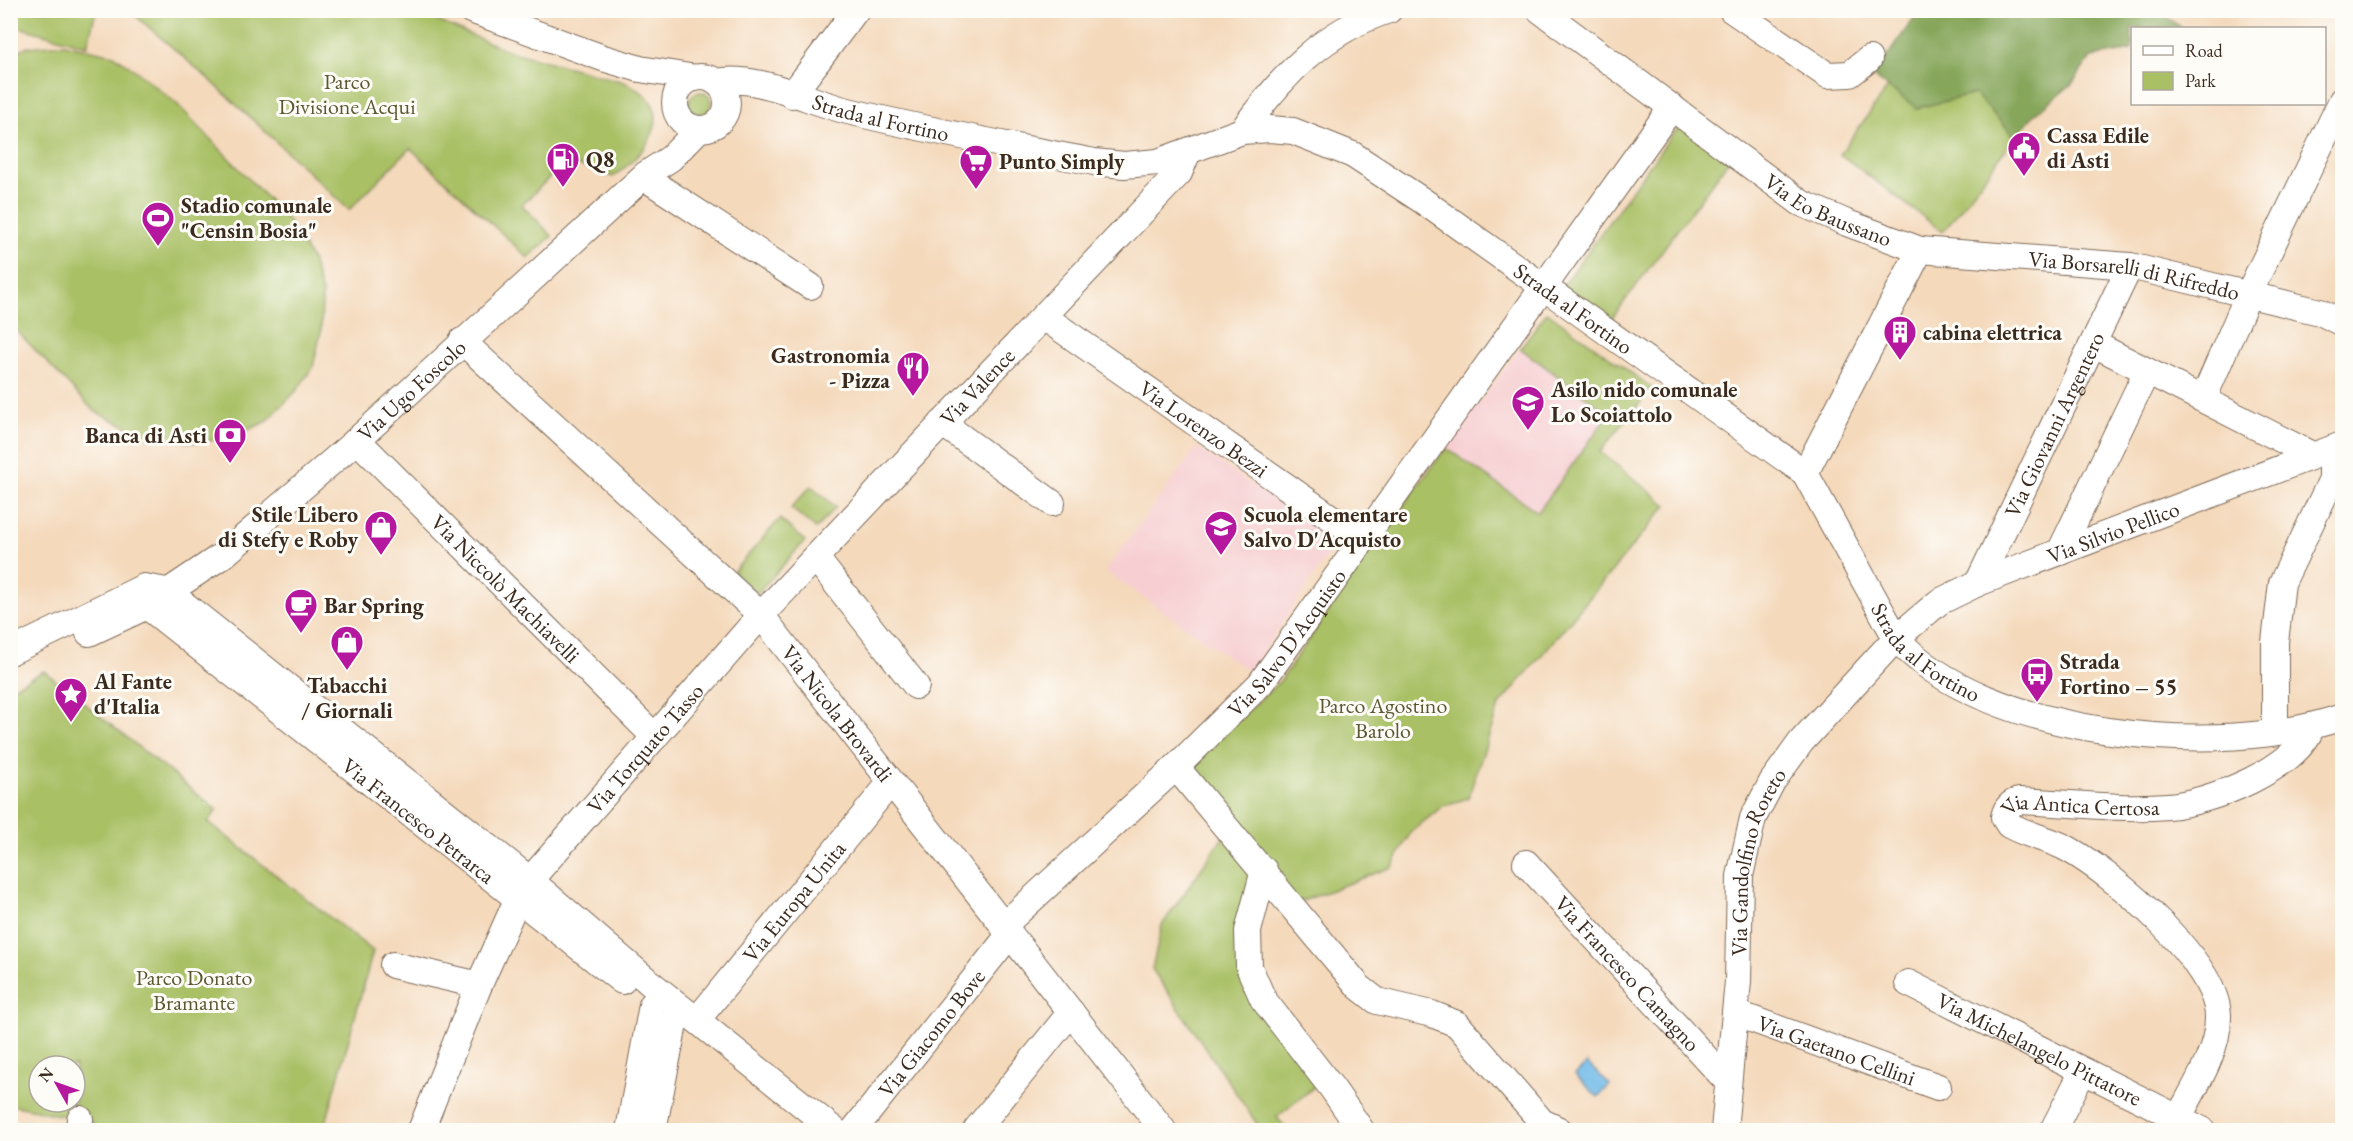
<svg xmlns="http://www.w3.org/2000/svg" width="2353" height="1141" font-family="'EB Garamond',serif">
	<rect width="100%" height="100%" fill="#fdfcf7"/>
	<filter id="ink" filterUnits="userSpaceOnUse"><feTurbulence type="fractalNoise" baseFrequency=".0167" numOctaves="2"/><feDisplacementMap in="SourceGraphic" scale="12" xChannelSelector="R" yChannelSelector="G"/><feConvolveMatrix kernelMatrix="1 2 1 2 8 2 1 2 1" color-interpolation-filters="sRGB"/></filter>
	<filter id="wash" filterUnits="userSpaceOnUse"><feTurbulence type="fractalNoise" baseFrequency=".008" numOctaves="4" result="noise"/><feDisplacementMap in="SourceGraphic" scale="24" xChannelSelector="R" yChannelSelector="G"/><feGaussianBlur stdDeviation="1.35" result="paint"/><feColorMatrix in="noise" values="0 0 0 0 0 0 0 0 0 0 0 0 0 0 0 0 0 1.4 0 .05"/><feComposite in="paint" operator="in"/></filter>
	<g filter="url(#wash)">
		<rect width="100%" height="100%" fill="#f4d9bb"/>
		<g fill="#f7cfd2">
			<polygon points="1520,348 1609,413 1538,512 1446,448"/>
			<polygon points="1197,447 1336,542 1250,672 1105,571"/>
		</g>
		<g fill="#a9c065" stroke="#727542" stroke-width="1.5" fill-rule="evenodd">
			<polygon points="10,11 11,10 96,11 87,46 11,25"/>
			<path d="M130,11H414L509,51L624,82C682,108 650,150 613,177L566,161L522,205L552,236L528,258L410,148L349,210L211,81Z"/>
			<polygon points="64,44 114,55 139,73 177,104 289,221 312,260 322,293 321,332 313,367 297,390 266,422 231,437 197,443 149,437 94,411 11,325 11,53 27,47"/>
			<polygon points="1888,87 1917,108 1975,94 2015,137 1943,232 1840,154"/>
			<circle cx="700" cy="103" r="11"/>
			<polygon points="1684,126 1730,159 1610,321 1563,286 1673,133"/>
			<polygon points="1547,312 1652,388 1600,452 1667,505 1499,706 1468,798 1443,806 1411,832 1392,867 1292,905 1265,871 1249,967 1315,1086 1277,1117 1287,1130 1261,1130 1152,969 1162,925 1229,829 1188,768 1281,680 1370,550 1446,448 1538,512 1609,414 1520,348"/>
			<polygon points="811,486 836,507 816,529 791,508"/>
			<polygon points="780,519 805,541 757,594 733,572"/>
			<path d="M44,671L217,810L208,822L373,951L324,1130H92L93,1122L11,1105V688ZM39,1066H75V1102H39Z"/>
		</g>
		<polygon fill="#86a65a" stroke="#60683c" stroke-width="1.5" points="1919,11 2158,11 2182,28 2132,28 2132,50 2091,57 2072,84 2034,115 2015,137 1975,94 1917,108 1873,76"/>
		<polygon fill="#6fbae8" stroke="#557283" stroke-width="1.5" points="1587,1063 1610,1085 1598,1097 1575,1075"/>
	</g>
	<g filter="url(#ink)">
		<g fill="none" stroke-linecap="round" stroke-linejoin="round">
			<defs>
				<g id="minor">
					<polyline points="471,10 603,58 640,69 696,78"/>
					<path id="s1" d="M1540,10L1801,203L1847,223L1920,250L1805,473"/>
					<polyline points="1732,10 1827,75 1850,74 1869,59"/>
					<circle cx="701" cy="103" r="26"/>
					<path id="s2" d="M716,82C758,74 807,101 848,111C929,131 1012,146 1094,162L1124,165L1158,162L1242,131L1270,129L1293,131L1353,155L1423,201L1805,473L1896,638C1985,738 2222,759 2342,717"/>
					<polyline points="792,95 856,10"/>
					<path d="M1242,131C1281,77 1323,31 1389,10"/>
					<polyline points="644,177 810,286"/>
					<path id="s3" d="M1920,250L2130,266L2320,312L2342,323"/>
					<path id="s4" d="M1044,317L1363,540"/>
					<path id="s5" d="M462,341L761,615L1163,1130"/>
					<polyline points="2094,344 2312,455"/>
					<polyline points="2204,397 2249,293 2342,100"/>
					<polyline points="942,423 1052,503"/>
					<path id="s6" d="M357,440L655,737"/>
					<polyline points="2060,552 2147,371"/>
					<polyline points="816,558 916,686"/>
					<path id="s7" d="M1978,583L2130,266"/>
					<path id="s8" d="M147,606L622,981"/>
					<path id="s9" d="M89,633L147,606L226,553L357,440L645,175L671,158L699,129"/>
					<polyline points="10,652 144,587 167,591 530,880 650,983 834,1130"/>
					<polyline points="2275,731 2275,642 2282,583 2332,479 2332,449"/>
					<polyline points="1176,767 1359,987 1377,1001 1432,1014 1457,1024 1542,1122 1559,1130"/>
					<path id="s10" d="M1526,863L1728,1082"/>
					<polyline points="1264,870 1248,931 1249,967 1263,999 1332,1088 1361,1130"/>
					<path id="s11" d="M1003,926L1176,767L1260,684L1672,107"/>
					<polyline points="393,965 479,985"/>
					<path id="s12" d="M1908,983L2202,1130"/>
					<path id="s13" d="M1735,1013L1938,1087"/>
					<path id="s14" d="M697,1020L891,782"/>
					<polyline points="79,1130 80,1119"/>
					<path id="s15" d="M421,1130L479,985L518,898L530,880L761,615L1179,173L1187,154"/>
					<polyline points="629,1130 652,1005"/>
					<polyline points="653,1130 675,1019"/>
					<path id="s16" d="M854,1130L1010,934"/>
					<polyline points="976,1130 1071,1012"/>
					<path id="s17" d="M1724,1130L1738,981L1740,876L1753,818L1772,782L1801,742L1896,638L1939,602L1978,583L2342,445"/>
					<polyline points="2053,1130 2083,1071"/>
					<path id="s18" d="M2172,1130C2188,1097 2218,1056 2218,1018C2219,963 2113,874 2068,849C2050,839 2028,836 2009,825L2004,817C2006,808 2011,802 2020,801C2069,803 2120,810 2168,806C2210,803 2298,768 2312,726"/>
				</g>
			</defs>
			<use href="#minor" stroke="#7c6755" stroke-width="28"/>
			<use href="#minor" stroke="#fff" stroke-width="26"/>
		</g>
	</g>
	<defs>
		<symbol id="civic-pin" viewBox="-11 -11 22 30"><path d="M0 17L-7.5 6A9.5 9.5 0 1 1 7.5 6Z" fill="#b5179e" stroke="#fdfcf7"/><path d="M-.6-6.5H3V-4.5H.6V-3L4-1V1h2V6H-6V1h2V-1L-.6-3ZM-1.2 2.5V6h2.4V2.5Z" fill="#fff"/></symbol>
		<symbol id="fuel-pin" viewBox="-11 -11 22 30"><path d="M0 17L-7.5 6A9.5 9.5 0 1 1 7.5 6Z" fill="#b5179e" stroke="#fdfcf7"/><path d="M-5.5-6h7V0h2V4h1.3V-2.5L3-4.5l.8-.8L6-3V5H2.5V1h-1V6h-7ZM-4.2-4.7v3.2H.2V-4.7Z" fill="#fff"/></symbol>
		<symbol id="supermarket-pin" viewBox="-11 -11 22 30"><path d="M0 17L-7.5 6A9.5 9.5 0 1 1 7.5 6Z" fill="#b5179e" stroke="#fdfcf7"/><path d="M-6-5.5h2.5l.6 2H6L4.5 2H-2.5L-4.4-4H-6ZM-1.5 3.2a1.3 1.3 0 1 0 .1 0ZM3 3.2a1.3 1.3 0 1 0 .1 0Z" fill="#fff"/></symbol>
		<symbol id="stadium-pin" viewBox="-11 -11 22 30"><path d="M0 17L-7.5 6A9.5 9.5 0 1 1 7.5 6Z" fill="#b5179e" stroke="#fdfcf7"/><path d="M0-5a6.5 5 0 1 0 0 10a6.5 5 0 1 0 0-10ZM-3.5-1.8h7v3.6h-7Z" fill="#fff"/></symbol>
		<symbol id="building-pin" viewBox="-11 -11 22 30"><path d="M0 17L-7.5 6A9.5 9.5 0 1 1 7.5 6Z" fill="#b5179e" stroke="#fdfcf7"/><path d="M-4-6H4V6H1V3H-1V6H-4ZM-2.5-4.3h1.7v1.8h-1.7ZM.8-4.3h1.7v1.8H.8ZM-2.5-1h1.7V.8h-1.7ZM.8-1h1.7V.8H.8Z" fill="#fff"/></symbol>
		<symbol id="restaurant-pin" viewBox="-11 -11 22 30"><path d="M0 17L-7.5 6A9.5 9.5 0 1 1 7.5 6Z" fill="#b5179e" stroke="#fdfcf7"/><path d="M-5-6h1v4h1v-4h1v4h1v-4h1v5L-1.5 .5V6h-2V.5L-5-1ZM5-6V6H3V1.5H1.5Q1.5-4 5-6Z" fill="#fff"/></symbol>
		<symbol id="school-pin" viewBox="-11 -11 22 30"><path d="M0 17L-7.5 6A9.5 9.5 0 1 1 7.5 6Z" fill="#b5179e" stroke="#fdfcf7"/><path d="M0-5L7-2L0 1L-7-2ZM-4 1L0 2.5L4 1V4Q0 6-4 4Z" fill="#fff"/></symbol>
		<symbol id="bank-pin" viewBox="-11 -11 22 30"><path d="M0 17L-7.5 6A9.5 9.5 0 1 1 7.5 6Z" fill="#b5179e" stroke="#fdfcf7"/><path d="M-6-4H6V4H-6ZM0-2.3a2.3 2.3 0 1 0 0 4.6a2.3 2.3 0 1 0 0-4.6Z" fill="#fff"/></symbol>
		<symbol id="shop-pin" viewBox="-11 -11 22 30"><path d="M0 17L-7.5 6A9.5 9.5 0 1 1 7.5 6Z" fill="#b5179e" stroke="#fdfcf7"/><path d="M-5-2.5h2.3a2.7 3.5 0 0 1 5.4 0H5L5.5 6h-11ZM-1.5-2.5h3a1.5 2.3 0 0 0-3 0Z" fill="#fff"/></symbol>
		<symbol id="cafe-pin" viewBox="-11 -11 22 30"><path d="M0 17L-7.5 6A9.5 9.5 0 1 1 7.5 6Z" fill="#b5179e" stroke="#fdfcf7"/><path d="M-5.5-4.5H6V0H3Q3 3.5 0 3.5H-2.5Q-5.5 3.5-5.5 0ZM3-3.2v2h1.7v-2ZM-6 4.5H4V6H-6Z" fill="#fff"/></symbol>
		<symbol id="bus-pin" viewBox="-11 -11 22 30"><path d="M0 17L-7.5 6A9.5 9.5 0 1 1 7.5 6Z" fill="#b5179e" stroke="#fdfcf7"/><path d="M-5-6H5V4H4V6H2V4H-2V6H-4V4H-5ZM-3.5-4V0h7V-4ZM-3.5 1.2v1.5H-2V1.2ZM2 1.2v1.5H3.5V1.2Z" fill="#fff"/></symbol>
		<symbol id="sight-pin" viewBox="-11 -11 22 30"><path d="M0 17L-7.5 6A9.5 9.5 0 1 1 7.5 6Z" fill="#b5179e" stroke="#fdfcf7"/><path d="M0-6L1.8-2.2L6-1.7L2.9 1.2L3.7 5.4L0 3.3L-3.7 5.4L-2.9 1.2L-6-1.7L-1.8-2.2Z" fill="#fff"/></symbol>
	</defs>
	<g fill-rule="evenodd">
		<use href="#civic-pin" x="2005" y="129" width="38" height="52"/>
		<use href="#fuel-pin" x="544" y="140" width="38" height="52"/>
		<use href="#supermarket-pin" x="957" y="142" width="38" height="52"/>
		<use href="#stadium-pin" x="139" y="199" width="38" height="52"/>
		<use href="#building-pin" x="1881" y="313" width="38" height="52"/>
		<use href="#restaurant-pin" x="894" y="349" width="38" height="52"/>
		<use href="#school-pin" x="1509" y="383" width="38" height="52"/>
		<use href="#bank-pin" x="211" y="416" width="38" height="52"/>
		<use href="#shop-pin" x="362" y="508" width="38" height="52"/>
		<use href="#school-pin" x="1202" y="508" width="38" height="52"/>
		<use href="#cafe-pin" x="282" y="586" width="38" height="52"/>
		<use href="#shop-pin" x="328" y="623" width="38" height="52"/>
		<use href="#bus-pin" x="2018" y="655" width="38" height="52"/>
		<use href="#sight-pin" x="52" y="675" width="38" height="52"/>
	</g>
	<g text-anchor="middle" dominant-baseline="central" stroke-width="6" stroke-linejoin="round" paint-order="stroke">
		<g font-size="22" fill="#5c5733" stroke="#fdfcf7">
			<text x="347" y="81">Parco<tspan x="347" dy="25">Divisione Acqui</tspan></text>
			<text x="1383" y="705">Parco Agostino<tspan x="1383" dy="25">Barolo</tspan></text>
			<text x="194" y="977">Parco Donato<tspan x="194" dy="25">Bramante</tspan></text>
		</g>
		<g font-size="22" fill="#3b2a1e" stroke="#fdfcf7">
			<text stroke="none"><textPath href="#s2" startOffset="170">Strada al Fortino</textPath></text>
			<text stroke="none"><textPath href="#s1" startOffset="352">Via Eo Baussano</textPath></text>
			<text stroke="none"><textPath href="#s3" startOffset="216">Via Borsarelli di Rifreddo</textPath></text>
			<text stroke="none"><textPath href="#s2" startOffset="926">Strada al Fortino</textPath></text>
			<text stroke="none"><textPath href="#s15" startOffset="939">Via Valence</textPath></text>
			<text stroke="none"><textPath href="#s9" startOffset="406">Via Ugo Foscolo</textPath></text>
			<text stroke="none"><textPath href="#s7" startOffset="176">Via Giovanni Argentero</textPath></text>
			<text stroke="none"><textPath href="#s4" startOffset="195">Via Lorenzo Bezzi</textPath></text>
			<text stroke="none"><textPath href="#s17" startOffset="789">Via Silvio Pellico</textPath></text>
			<text stroke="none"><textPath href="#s6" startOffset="210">Via Niccolò Machiavelli</textPath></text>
			<text stroke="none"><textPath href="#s11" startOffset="402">Via Salvo D'Acquisto</textPath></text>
			<text stroke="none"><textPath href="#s2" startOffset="1430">Strada al Fortino</textPath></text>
			<text stroke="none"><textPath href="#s5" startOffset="530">Via Nicola Brovardi</textPath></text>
			<text stroke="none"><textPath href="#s15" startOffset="448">Via Torquato Tasso</textPath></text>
			<text stroke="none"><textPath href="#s18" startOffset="512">Via Antica Certosa</textPath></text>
			<text stroke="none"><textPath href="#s8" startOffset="346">Via Francesco Petrarca</textPath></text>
			<text stroke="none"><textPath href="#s17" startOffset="272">Via Gandolfino Roreto</textPath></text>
			<text stroke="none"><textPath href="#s14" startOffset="153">Via Europa Unita</textPath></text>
			<text stroke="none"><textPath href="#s10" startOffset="150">Via Francesco Camagno</textPath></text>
			<text stroke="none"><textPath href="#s16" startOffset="124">Via Giacomo Bove</textPath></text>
			<text stroke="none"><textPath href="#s12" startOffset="147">Via Michelangelo Pittatore</textPath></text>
			<text stroke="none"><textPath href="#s13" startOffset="108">Via Gaetano Cellini</textPath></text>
		</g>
		<g font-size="22" font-weight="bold" fill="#3b2a1e" stroke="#fdfcf7" text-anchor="start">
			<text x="2047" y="135">Cassa Edile<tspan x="2047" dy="25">di Asti</tspan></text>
			<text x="586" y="159">Q8</text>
			<text x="999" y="161">Punto Simply</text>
			<text x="181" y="205">Stadio comunale<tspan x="181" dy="25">"Censin Bosia"</tspan></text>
			<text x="1923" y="332">cabina elettrica</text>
			<text x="890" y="355" text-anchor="end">Gastronomia<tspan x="890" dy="25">- Pizza</tspan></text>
			<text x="1551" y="389">Asilo nido comunale<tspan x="1551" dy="25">Lo Scoiattolo</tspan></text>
			<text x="207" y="435" text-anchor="end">Banca di Asti</text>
			<text x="358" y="514" text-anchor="end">Stile Libero<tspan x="358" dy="25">di Stefy e Roby</tspan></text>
			<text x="1244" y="514">Scuola elementare<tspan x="1244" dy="25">Salvo D'Acquisto</tspan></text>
			<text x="324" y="605">Bar Spring</text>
			<text x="2060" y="661">Strada<tspan x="2060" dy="25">Fortino – 55</tspan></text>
			<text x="94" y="681">Al Fante<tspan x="94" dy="25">d'Italia</tspan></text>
			<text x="347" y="685" text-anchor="middle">Tabacchi<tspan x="347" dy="25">/ Giornali</tspan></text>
		</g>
	</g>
	<rect width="2353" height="1141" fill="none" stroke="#fdfcf7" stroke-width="36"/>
	<rect x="2131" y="27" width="195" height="78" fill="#fdfcf7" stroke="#afa8a0" stroke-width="1.5"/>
	<rect x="2143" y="46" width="30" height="9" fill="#ffffff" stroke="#afa8a0" stroke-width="1.5"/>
	<text x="2185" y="57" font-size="18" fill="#3b2a1e">Road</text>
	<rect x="2143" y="72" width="30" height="18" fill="#a9c065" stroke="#afa8a0" stroke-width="1.5"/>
	<text x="2185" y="87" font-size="18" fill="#3b2a1e">Park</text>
	<g transform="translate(57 1084) rotate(310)"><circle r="28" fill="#fdfcf7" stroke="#afa8a0" stroke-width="1.5"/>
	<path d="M0-4.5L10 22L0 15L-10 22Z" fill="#b5179e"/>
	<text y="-9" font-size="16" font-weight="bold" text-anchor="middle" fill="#3b2a1e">N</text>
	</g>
</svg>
